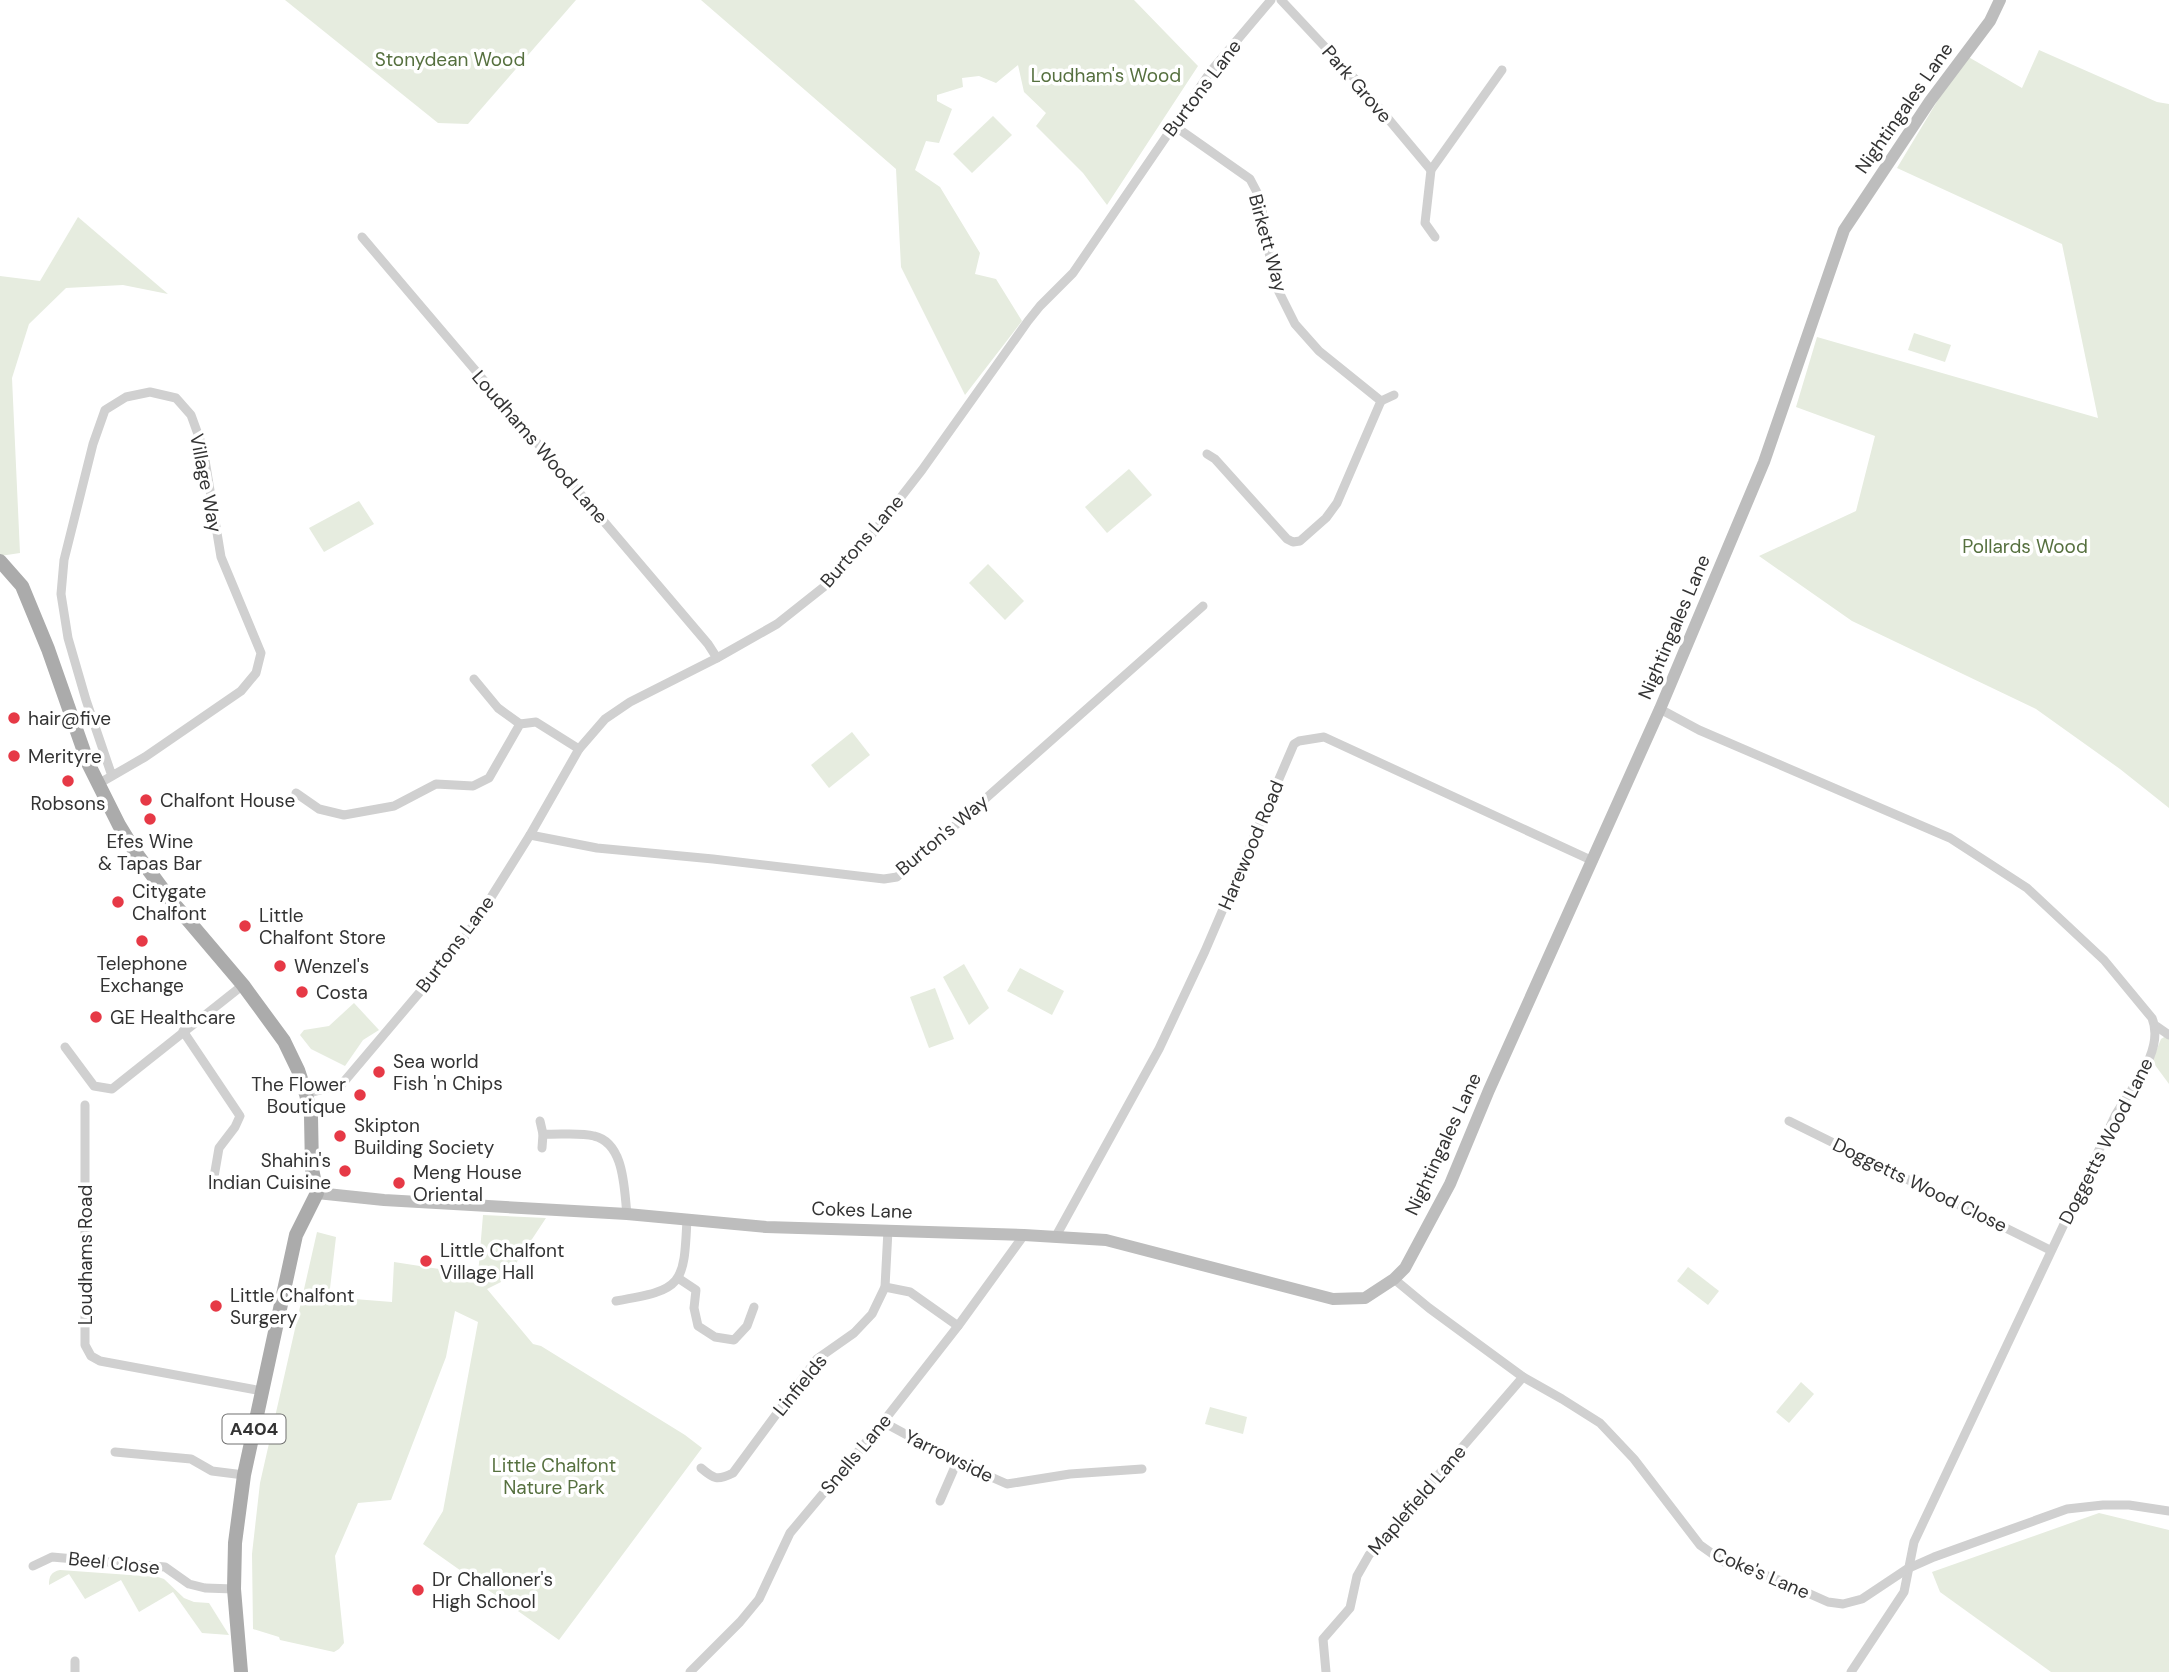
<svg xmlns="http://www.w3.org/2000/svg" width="2169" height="1672" font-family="'DM Sans',sans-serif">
	<rect width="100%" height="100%" fill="#fff"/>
	<g fill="#e6ecdf">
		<polygon points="285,0 576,0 468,124 438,123"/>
		<polygon points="701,0 1134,0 1198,66 1107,205 1083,173 1036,126 1046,113 1024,92 1018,65 996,83 979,76 962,78 963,87 937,95 937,101 952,109 939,143 926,141 915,170 940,187 980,253 975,274 996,279 1022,321 965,395 901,267 896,169"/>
		<polygon points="2039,50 2157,102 2169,104 2169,808 2120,769 2036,709 1852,621 1759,556 1856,511 1875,436 1796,407 1817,337 2098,418 2062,244 1897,168 1965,55 2022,88"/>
		<polygon points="993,116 1012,135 972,173 953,154"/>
		<polygon points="78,217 168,294 123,285 66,288 29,324 12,378 20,553 0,556 0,276 40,281"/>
		<polygon points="1914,333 1951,345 1945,362 1908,350"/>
		<polygon points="1129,469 1152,495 1107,533 1085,507"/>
		<polygon points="359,501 374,524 324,552 309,528"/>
		<polygon points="988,564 1024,601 1005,620 969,583"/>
		<polygon points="852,732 870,755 829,788 811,765"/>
		<polygon points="964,964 989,1008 969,1025 943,977"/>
		<polygon points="1020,968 1064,991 1052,1015 1007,991"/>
		<polygon points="935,988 954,1039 929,1048 910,997"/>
		<polygon points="354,1003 379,1030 363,1040 345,1066 311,1049 300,1035 304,1030 329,1026"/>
		<polygon points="2169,1034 2169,1084 2152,1061 2161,1039"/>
		<polygon points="483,1215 546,1218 505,1280 487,1289 533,1344 541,1346 685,1435 702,1448 559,1640 423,1544 443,1511 478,1322 455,1311 446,1357 391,1500 358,1503 335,1556 344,1643 339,1649 334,1652 280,1640 279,1637 253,1629 252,1554 260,1483 317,1232 336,1237 329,1297 392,1302 394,1262 478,1275"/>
		<polygon points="1688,1267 1719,1291 1708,1305 1677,1281"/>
		<polygon points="1801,1382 1814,1394 1789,1423 1776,1412"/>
		<polygon points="1210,1407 1247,1417 1243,1434 1205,1424"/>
		<polygon points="2099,1513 2169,1530 2169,1672 2051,1672 1940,1592 1932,1572"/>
		<path d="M60,1570L158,1577L164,1579L184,1598L194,1602L209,1603L229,1635L202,1633L173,1592L139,1612L121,1580L85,1599L69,1574L49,1585C49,1576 51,1572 60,1570Z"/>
	</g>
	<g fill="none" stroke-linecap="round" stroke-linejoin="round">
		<g stroke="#d0d0d0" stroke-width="9">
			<polyline points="1281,0 1354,78 1431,170"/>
			<polyline points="1173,125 1250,179 1260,198 1274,282 1295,324 1319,351 1381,401 1337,503 1326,518 1300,541 1293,542 1287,539 1215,459 1207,454"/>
			<polyline points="362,237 708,644 717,658"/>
			<polyline points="1435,237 1425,223 1431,170 1502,70"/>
			<polyline points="1381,401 1394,395"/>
			<polyline points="474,679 498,708 520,724"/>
			<path d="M1660,709L1699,730L1950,838L2027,888L2104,960L2152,1018C2165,1050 2132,1087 2116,1114L1914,1542L1904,1592L1851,1672"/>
			<polyline points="98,784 112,776 145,757 241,691 256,673 261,653 221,557 203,448 191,415 176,398 150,392 126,397 105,410 93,444 64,560 61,594 68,638 86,700 112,776"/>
			<polyline points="296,793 319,809 344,815 394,806 436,784 473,786 489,778 520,724 536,722 579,749"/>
			<polyline points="530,835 597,848 713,859 884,879 897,877 1203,606"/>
			<polyline points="2156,1026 2169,1035"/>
			<polyline points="183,1031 240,1116 235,1127 219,1148 214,1177"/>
			<polyline points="65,1047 94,1086 112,1089 243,985"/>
			<polyline points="306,1094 342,1084 447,960 475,923 530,835 579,749 605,719 630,702 717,658 777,624 830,582 866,542 922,470 1028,321 1040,306 1073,273 1211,71 1271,0"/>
			<polyline points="85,1105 85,1345 91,1356 100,1361 262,1391"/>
			<polyline points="540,1121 543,1134"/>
			<polyline points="1789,1121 2050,1250"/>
			<path d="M542,1148L543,1134C559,1135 579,1132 594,1136C625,1143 624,1190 627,1214"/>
			<polyline points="1056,1236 1159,1049 1205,951 1294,744 1299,741 1324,737 1593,861"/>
			<polyline points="678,1278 696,1290 694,1308 698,1326 715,1337 734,1340 747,1326 754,1307"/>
			<polyline points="1394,1279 1429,1308 1523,1377 1562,1399 1600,1423 1634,1459 1700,1545 1724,1562 1774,1578 1828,1602 1843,1604 1862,1599 1907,1569 1934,1557 2067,1509 2103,1505 2129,1505 2169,1511"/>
			<polyline points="885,1287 910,1292 958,1326"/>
			<path d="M616,1301C683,1290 684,1285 687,1219"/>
			<polyline points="883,1422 957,1462 1007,1484 1070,1474 1142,1469"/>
			<polyline points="115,1452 191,1459 212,1471 244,1475"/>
			<path d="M701,1468C714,1479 717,1481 733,1473L817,1359L854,1333L872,1314L885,1287L888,1230"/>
			<polyline points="940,1501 957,1462"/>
			<polyline points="33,1566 52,1557 165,1567 189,1584 205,1588 234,1589"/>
			<polyline points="75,1661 75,1672"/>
			<polyline points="690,1672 740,1622 759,1599 790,1533 883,1422 958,1326 1024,1235"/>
			<polyline points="1326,1672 1323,1639 1350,1608 1357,1576 1369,1555 1523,1377"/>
		</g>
		<polyline stroke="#bdbdbd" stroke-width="12" points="317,1193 384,1200 627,1214 766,1227 1024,1235 1106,1240 1333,1299 1365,1298 1394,1279 1405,1268 1450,1184 1489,1090 1660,709 1764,462 1844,230 1930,101 1990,21 2000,0"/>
		<polyline stroke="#ababab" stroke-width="14" points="0,561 22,586 48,649 88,763 119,825 136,853 170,899 243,985 284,1041 298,1070 306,1094 311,1116 312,1169 317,1193 296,1235 244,1475 235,1543 234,1589 241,1672"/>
	</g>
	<g fill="#e63946" stroke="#fff" stroke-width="2.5">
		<circle cx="14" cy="718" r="7"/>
		<circle cx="14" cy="756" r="7"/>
		<circle cx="68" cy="781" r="7"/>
		<circle cx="146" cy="800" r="7"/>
		<circle cx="150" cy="819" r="7"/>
		<circle cx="118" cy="902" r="7"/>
		<circle cx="245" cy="926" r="7"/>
		<circle cx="142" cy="941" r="7"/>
		<circle cx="280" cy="966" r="7"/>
		<circle cx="302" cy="992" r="7"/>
		<circle cx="96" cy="1017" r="7"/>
		<circle cx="379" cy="1072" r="7"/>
		<circle cx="360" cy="1095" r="7"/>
		<circle cx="340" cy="1136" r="7"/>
		<circle cx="345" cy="1171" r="7"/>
		<circle cx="399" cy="1183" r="7"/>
		<circle cx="426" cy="1261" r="7"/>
		<circle cx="216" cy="1306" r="7"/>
		<circle cx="418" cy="1590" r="7"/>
	</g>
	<g text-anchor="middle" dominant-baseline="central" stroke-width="7" stroke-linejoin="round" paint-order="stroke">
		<rect fill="#fff" stroke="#707070" stroke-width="2" x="222.5" y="1414.5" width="63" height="29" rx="5"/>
		<g font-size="18" font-weight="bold" fill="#333">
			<text x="254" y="1429">A404</text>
		</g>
		<g font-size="19" fill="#56703f" stroke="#fff">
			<text x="450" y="59">Stonydean Wood</text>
			<text x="1106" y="75">Loudham's Wood</text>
			<text x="2025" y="546">Pollards Wood</text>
			<text x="554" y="1465">Little Chalfont<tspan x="554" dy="22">Nature Park</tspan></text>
		</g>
		<g font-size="19" fill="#333" stroke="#fff">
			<text transform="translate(1357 84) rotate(49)">Park Grove</text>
			<text transform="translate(1202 88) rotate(-53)">Burtons Lane</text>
			<text transform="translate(1904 108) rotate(-55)">Nightingales Lane</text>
			<text transform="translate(1268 243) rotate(75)">Birkett Way</text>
			<text transform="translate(540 447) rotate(49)">Loudhams Wood Lane</text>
			<text transform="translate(206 483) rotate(79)">Village Way</text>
			<text transform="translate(862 541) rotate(-49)">Burtons Lane</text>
			<text transform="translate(1674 627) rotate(-67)">Nightingales Lane</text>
			<text transform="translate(942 835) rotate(-40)">Burton's Way</text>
			<text transform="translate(1251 845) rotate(-67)">Harewood Road</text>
			<text transform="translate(455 944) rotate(-53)">Burtons Lane</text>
			<text transform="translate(2106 1141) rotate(-63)">Doggetts Wood Lane</text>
			<text transform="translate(1443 1144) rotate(-65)">Nightingales Lane</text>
			<text transform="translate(1920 1185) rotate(26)">Doggetts Wood Close</text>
			<text transform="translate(862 1210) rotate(2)">Cokes Lane</text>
			<text transform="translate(85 1255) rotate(-90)">Loudhams Road</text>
			<text transform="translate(800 1385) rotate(-51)">Linfields</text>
			<text transform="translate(856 1454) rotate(-50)">Snells Lane</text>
			<text transform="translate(949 1456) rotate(26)">Yarrowside</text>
			<text transform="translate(1417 1500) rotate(-49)">Maplefield Lane</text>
			<text transform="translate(114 1563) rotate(6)">Beel Close</text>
			<text transform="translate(1761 1573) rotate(23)">Coke's Lane</text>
		</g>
		<g font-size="19" fill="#333" stroke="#fff" text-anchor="start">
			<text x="28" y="718">hair@five</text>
			<text x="28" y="756">Merityre</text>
			<text x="160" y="800">Chalfont House</text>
			<text x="68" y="803" text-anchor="middle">Robsons</text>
			<text x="150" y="841" text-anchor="middle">Efes Wine<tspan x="150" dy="22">&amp; Tapas Bar</tspan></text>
			<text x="132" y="891">Citygate<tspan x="132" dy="22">Chalfont</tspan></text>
			<text x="259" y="915">Little<tspan x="259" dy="22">Chalfont Store</tspan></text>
			<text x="142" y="963" text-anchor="middle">Telephone<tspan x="142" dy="22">Exchange</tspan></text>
			<text x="294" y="966">Wenzel's</text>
			<text x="316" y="992">Costa</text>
			<text x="110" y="1017">GE Healthcare</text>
			<text x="393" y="1061">Sea world<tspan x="393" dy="22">Fish 'n Chips</tspan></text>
			<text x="346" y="1084" text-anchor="end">The Flower<tspan x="346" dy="22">Boutique</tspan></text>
			<text x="354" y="1125">Skipton<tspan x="354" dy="22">Building Society</tspan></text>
			<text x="331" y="1160" text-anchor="end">Shahin's<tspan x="331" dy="22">Indian Cuisine</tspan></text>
			<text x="413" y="1172">Meng House<tspan x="413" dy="22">Oriental</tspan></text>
			<text x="440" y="1250">Little Chalfont<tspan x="440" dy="22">Village Hall</tspan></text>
			<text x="230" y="1295">Little Chalfont<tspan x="230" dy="22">Surgery</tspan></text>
			<text x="432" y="1579">Dr Challoner's<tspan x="432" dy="22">High School</tspan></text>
		</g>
	</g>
</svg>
